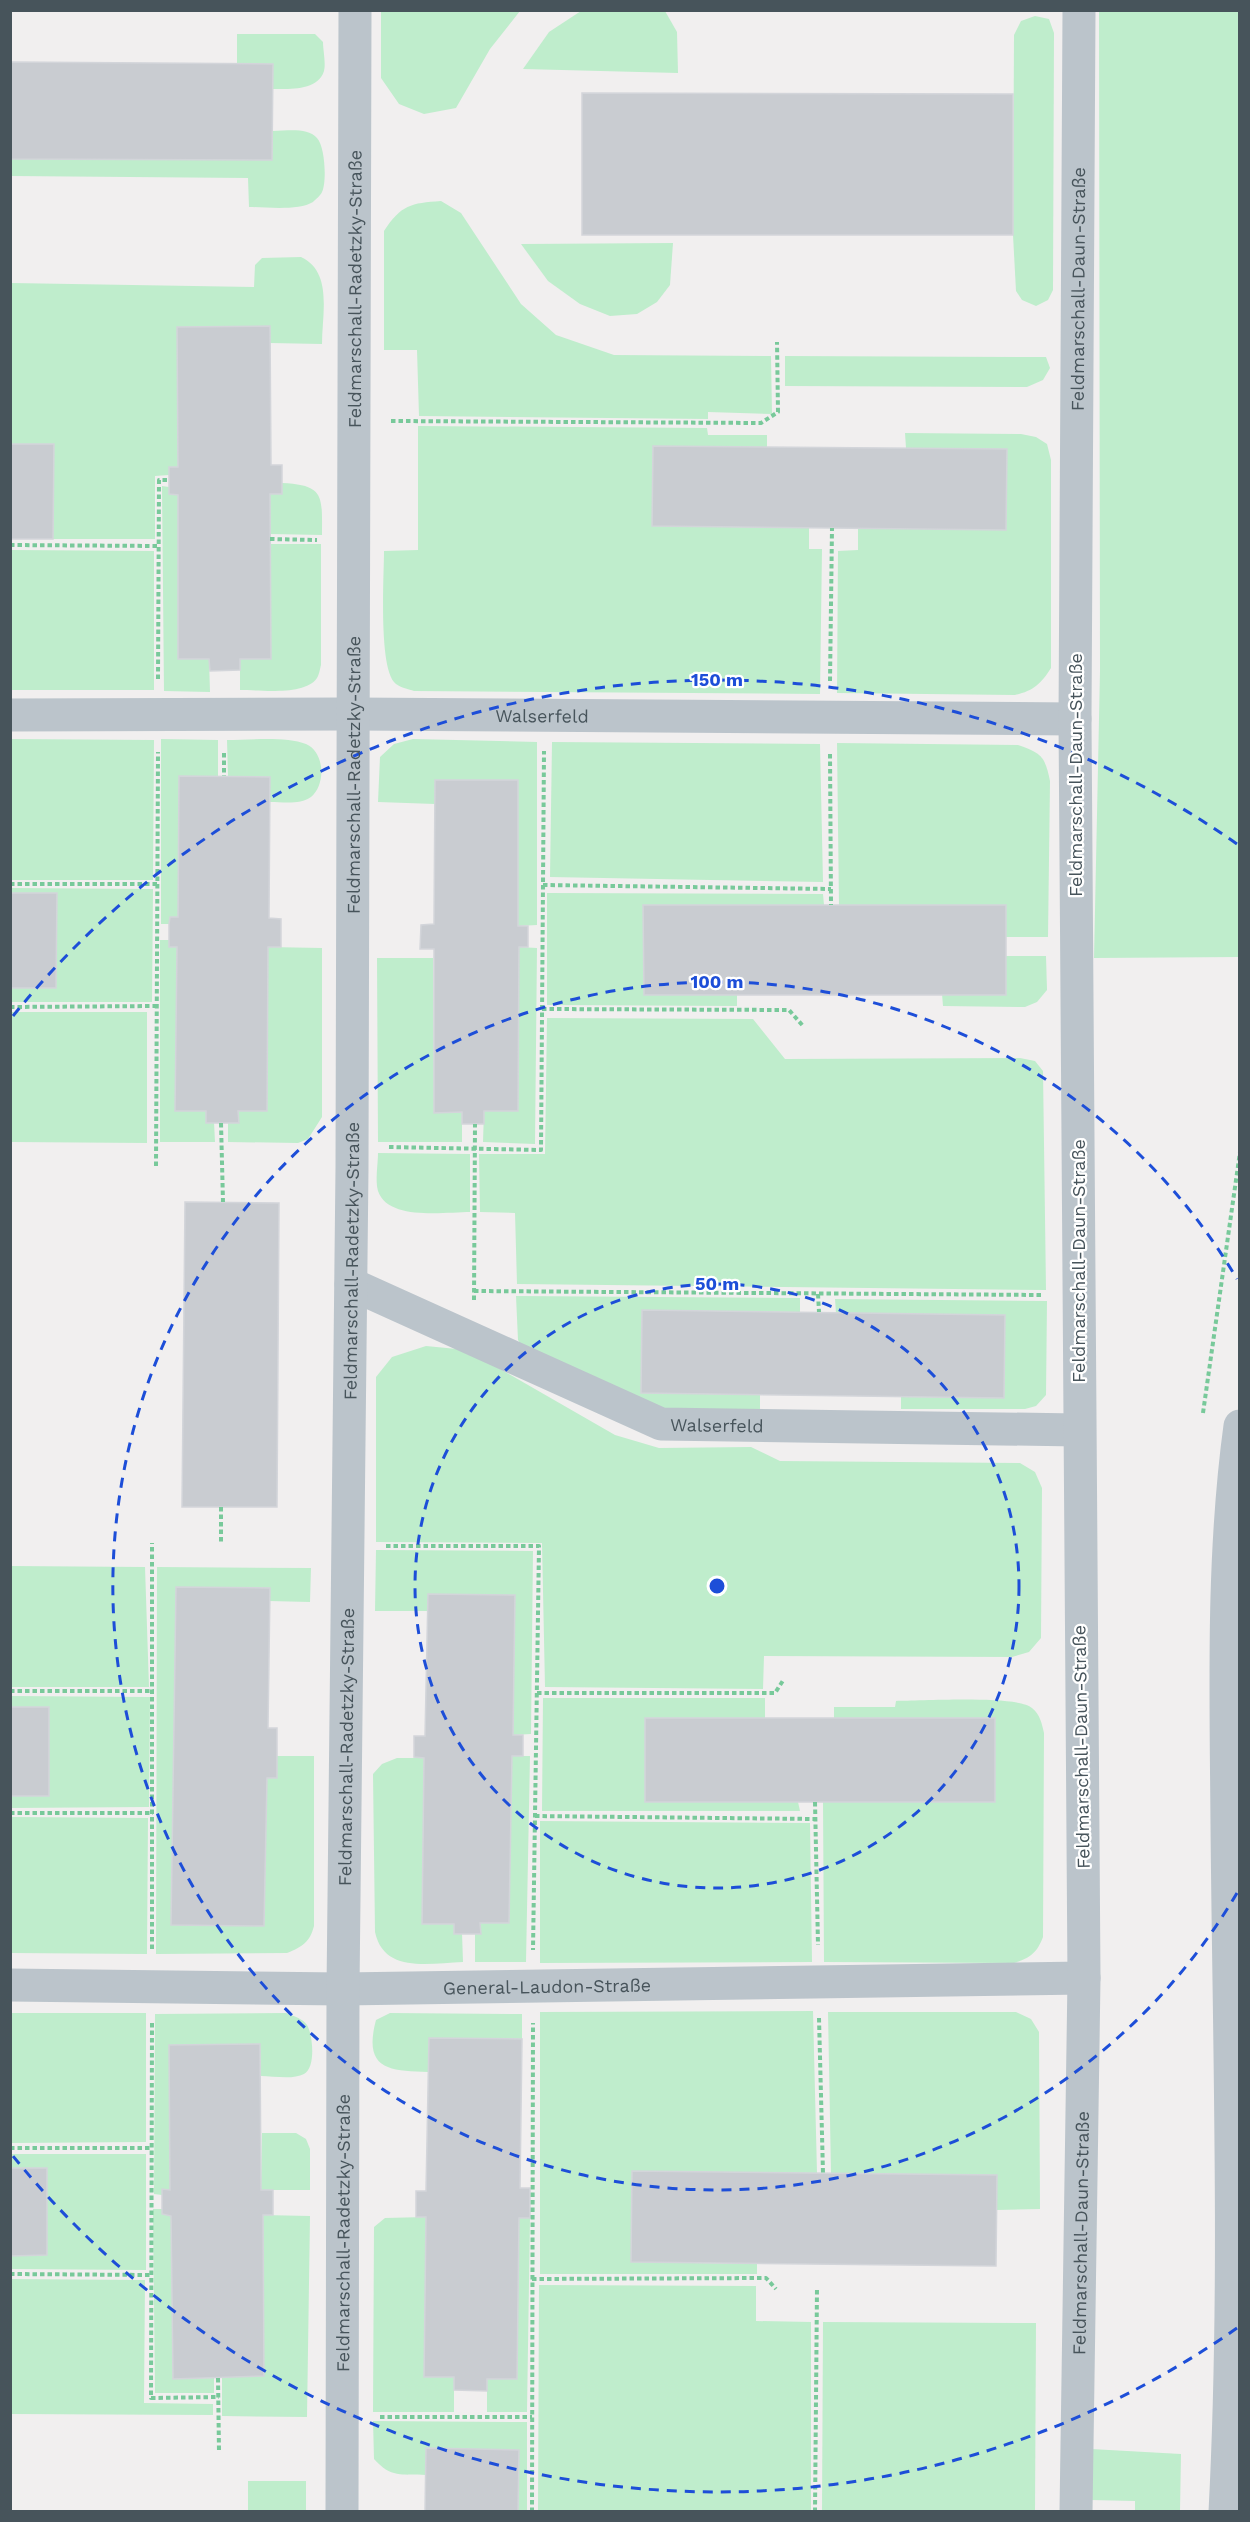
<svg xmlns="http://www.w3.org/2000/svg" width="1250" height="2522" font-family="'Work Sans',sans-serif">
	<rect width="100%" height="100%" fill="#f1efef"/>
	<g fill="#bfedcc">
		<polygon points="381,11 381,10 520,11 490,49 456,108 424,114 399,104 381,78"/>
		<polygon points="581,11 665,11 677,32 678,73 523,69 549,32"/>
		<polygon points="1099,11 1239,11 1239,957 1094,958 1100,671"/>
		<polygon points="1035,16 1049,19 1054,33 1053,290 1048,300 1036,306 1022,300 1016,291 1013,235 1014,35 1021,21"/>
		<path d="M237,34H315L323,42C323,50 326,63 324,71C318,91 289,89 273,89V64H237Z"/>
		<path d="M273,131C287,131 307,127 317,138C325,146 327,182 322,192C321,195 315,200 313,202C299,211 265,207 249,207L248,178L11,176V159L272,160Z"/>
		<path d="M441,201L461,213L521,304L556,335L614,355L771,356L772,414L708,412V419L419,416L417,350H384V231C401,205 411,203 441,201Z"/>
		<polygon points="673,243 670,285 657,302 637,314 610,316 580,304 548,281 521,244"/>
		<path d="M301,257C333,272 322,314 322,344L270,343L177,327L178,467H169V475L155,476V539H53L54,444H11V283L254,287L255,265L262,258Z"/>
		<polygon points="785,356 1046,357 1050,368 1043,380 1027,387 785,386"/>
		<path d="M418,426L707,428L708,435H767V447L653,446L652,526L809,528V549H822L820,694L414,691C409,689 401,688 396,684C378,671 384,576 384,551L418,550Z"/>
		<path d="M905,433L1021,434L1036,437L1047,444L1051,460V668C1041,684 1033,691 1015,695L837,693L838,551L858,550V528L906,448Z"/>
		<path d="M282,483C325,485 322,496 322,535L270,534V494H282Z"/>
		<polygon points="162,486 169,487 169,494 178,495 178,659 209,659 210,692 164,691"/>
		<path d="M271,544H321V665C320,669 319,675 317,678C305,696 260,690 240,690V659H271Z"/>
		<polygon points="11,550 154,551 154,690 11,690"/>
		<polygon points="11,739 154,740 153,880 11,880"/>
		<polygon points="161,739 218,740 218,776 179,776 178,917 170,917 169,924 161,924"/>
		<polygon points="413,739 537,742 537,925 518,926 518,780 435,780 435,804 378,802 380,757 394,744"/>
		<path d="M227,740C249,740 286,736 306,744C325,752 326,785 311,797C300,805 283,802 270,802V777L228,776Z"/>
		<polygon points="552,742 820,744 823,882 550,877"/>
		<path d="M837,743L1018,745C1042,753 1045,757 1050,781L1048,937H1006L839,906Z"/>
		<polygon points="11,888 153,889 152,1002 11,1002 10,988 56,988 57,894 11,893"/>
		<polygon points="547,893 823,894 824,905 643,906 644,995 737,993 737,1006 547,1005"/>
		<polygon points="160,940 169,940 169,947 177,947 206,1111 214,1122 215,1142 160,1142"/>
		<polygon points="268,947 322,948 322,1117 308,1139 298,1143 228,1142 228,1123 238,1123 238,1111 267,1111"/>
		<polygon points="519,947 537,948 535,1144 483,1142 484,1111 518,1111"/>
		<polygon points="1006,956 1046,956 1047,990 1037,1002 1025,1007 943,1006 942,994"/>
		<polygon points="377,958 433,958 434,1113 462,1112 462,1142 378,1142"/>
		<polygon points="11,1012 147,1012 147,1143 11,1142"/>
		<polygon points="547,1018 753,1019 785,1059 1020,1058 1035,1061 1043,1071 1046,1290 517,1284 515,1213 480,1212 479,1154 545,1154"/>
		<path d="M378,1153L470,1154V1212C445,1212 388,1221 378,1191C375,1180 378,1164 378,1153Z"/>
		<polygon points="516,1296 800,1298 800,1312 642,1310 641,1393 760,1395 760,1410 652,1409 523,1348 518,1340"/>
		<polygon points="835,1299 1047,1301 1046,1395 1036,1406 1025,1409 901,1409 901,1397 1004,1398 1005,1315 836,1313"/>
		<polygon points="426,1346 467,1350 615,1435 659,1448 751,1447 780,1461 1020,1463 1035,1472 1042,1488 1041,1638 1029,1652 1012,1657 764,1656 763,1689 545,1687 542,1543 376,1542 376,1377 392,1357"/>
		<polygon points="376,1550 533,1551 531,1734 513,1735 515,1595 428,1611 375,1611"/>
		<polygon points="11,1566 145,1567 149,1687 11,1687"/>
		<path d="M157,1567L311,1568L310,1602L269,1601L172,1925H264L267,1778L277,1777V1756H314V1926C310,1942 302,1947 287,1953L156,1954Z"/>
		<polygon points="11,1696 150,1697 149,1807 11,1808 10,1796 48,1796 49,1707 11,1707"/>
		<polygon points="543,1698 765,1698 765,1718 645,1718 645,1801 798,1802 800,1811 542,1811"/>
		<path d="M896,1701C920,1701 1018,1695 1032,1708C1040,1714 1042,1724 1044,1733L1043,1937C1037,1953 1030,1958 1014,1963L824,1962L823,1802H995L834,1718V1707H895Z"/>
		<polygon points="512,1756 530,1756 526,1962 475,1962 475,1934 481,1933 480,1923 509,1923"/>
		<path d="M397,1758H424L422,1923L454,1924L462,1933L463,1962C430,1963 384,1974 375,1932L373,1774L382,1764Z"/>
		<polygon points="11,1817 148,1818 147,1954 11,1953"/>
		<polygon points="540,1821 810,1823 812,1962 540,1963"/>
		<polygon points="813,2011 817,2173 632,2171 631,2262 757,2264 757,2274 540,2274 540,2012"/>
		<polygon points="828,2012 1016,2012 1031,2019 1039,2032 1040,2209 997,2210 997,2175 831,2173"/>
		<polygon points="11,2013 146,2013 146,2142 11,2143"/>
		<path d="M286,2013C293,2016 302,2018 307,2025C313,2035 316,2068 304,2074C293,2080 273,2076 261,2076L260,2044L169,2045L170,2190L162,2189V2195L154,2194L155,2014Z"/>
		<path d="M390,2013L522,2014V2039L429,2038L428,2072C388,2071 363,2069 376,2020Z"/>
		<polygon points="262,2133 296,2133 306,2139 310,2149 310,2190 261,2190"/>
		<polygon points="11,2154 146,2154 146,2270 11,2269 11,2256 47,2255 47,2168 11,2168"/>
		<polygon points="153,2209 162,2209 162,2214 171,2216 173,2379 214,2378 214,2393 155,2393"/>
		<polygon points="263,2215 310,2216 307,2417 222,2416 222,2377 264,2376"/>
		<polygon points="426,2217 424,2377 454,2377 454,2412 373,2412 374,2227 385,2218"/>
		<polygon points="519,2218 530,2218 527,2412 487,2412 487,2379 517,2379"/>
		<polygon points="11,2279 145,2280 144,2403 213,2404 213,2415 11,2414"/>
		<polygon points="539,2285 756,2286 756,2321 811,2322 811,2511 538,2511"/>
		<polygon points="823,2322 1036,2323 1035,2511 822,2511"/>
		<path d="M373,2421L527,2422V2511H518L519,2450L426,2448V2475C401,2474 391,2478 374,2459Z"/>
		<polygon points="1091,2449 1181,2454 1180,2511 1135,2511 1135,2501 1091,2500"/>
		<rect x="248" y="2481" width="58" height="30"/>
	</g>
	<g fill="#c9ccd1" stroke="#d3d5da" stroke-width="1.5">
		<polygon points="10,62 273,64 272,160 10,159"/>
		<polygon points="582,93 1013,94 1013,235 582,235"/>
		<polygon points="270,326 271,465 282,465 282,494 270,494 271,659 240,659 240,670 210,671 209,659 178,659 178,495 169,494 169,467 178,467 177,327"/>
		<polygon points="10,444 54,444 53,539 10,539"/>
		<polygon points="653,446 1007,449 1006,530 652,526"/>
		<polygon points="179,776 270,777 269,918 281,919 281,947 268,947 267,1111 238,1111 239,1123 206,1123 206,1111 175,1111 177,947 169,947 169,924 170,917 178,917"/>
		<polygon points="435,780 518,780 518,926 528,926 528,947 519,947 518,1111 484,1111 484,1124 462,1124 462,1112 434,1113 434,949 420,949 421,925 434,924"/>
		<polygon points="10,893 57,893 56,988 10,988"/>
		<polygon points="643,905 1006,905 1006,995 644,995"/>
		<polygon points="185,1202 279,1203 277,1507 182,1507"/>
		<polygon points="642,1310 1005,1315 1004,1398 641,1393"/>
		<polygon points="176,1587 270,1588 268,1728 277,1728 277,1778 267,1778 264,1926 171,1925"/>
		<polygon points="428,1594 515,1595 513,1735 523,1735 523,1756 512,1756 509,1923 480,1923 481,1934 454,1934 454,1924 422,1924 424,1758 414,1757 414,1736 425,1736"/>
		<rect x="10" y="1707" width="39" height="89"/>
		<rect x="645" y="1718" width="350" height="84"/>
		<polygon points="429,2038 522,2039 520,2188 530,2188 530,2218 519,2218 517,2379 487,2379 487,2391 454,2390 454,2377 424,2377 426,2217 416,2217 416,2191 426,2191"/>
		<polygon points="260,2044 261,2190 273,2190 273,2215 263,2215 264,2376 173,2379 171,2216 162,2214 162,2189 170,2190 169,2045"/>
		<polygon points="10,2168 47,2168 47,2255 10,2256"/>
		<polygon points="632,2171 997,2175 996,2266 631,2262"/>
		<polygon points="426,2448 519,2450 518,2512 425,2512"/>
	</g>
	<g fill="none" stroke-linecap="round" stroke-linejoin="round">
		<g stroke="#78c99a" stroke-width="4" stroke-dasharray="4.5 3" stroke-linecap="butt">
			<polyline points="391,421 761,423 778,412 777,342"/>
			<polyline points="270,539 317,540"/>
			<polyline points="10,545 159,546"/>
			<polyline points="158,679 159,480 169,480"/>
			<polyline points="830,681 832,528"/>
			<polyline points="224,753 224,776"/>
			<polyline points="830,754 831,905"/>
			<polyline points="10,884 157,884"/>
			<polyline points="543,885 831,889"/>
			<polyline points="10,1007 156,1006"/>
			<polyline points="542,1009 789,1010 803,1026"/>
			<polyline points="221,1123 223,1202"/>
			<polyline points="389,1147 541,1150 544,751"/>
			<polyline points="156,1166 158,752"/>
			<polyline points="474,1291 1043,1295"/>
			<polyline points="818,1294 819,1312"/>
			<polyline points="474,1300 475,1124"/>
			<polyline points="1203,1413 1240,1152"/>
			<polyline points="221,1507 221,1544"/>
			<polyline points="386,1546 539,1546 533,1950"/>
			<polyline points="10,1691 154,1691"/>
			<polyline points="537,1693 775,1693 784,1679"/>
			<polyline points="815,1802 818,1945"/>
			<polyline points="10,1813 153,1813"/>
			<polyline points="535,1816 815,1819"/>
			<polyline points="152,1949 152,1543"/>
			<polyline points="819,2018 823,2173"/>
			<polyline points="152,2023 151,2398 219,2397"/>
			<polyline points="10,2148 151,2148"/>
			<polyline points="10,2274 152,2275"/>
			<polyline points="532,2279 766,2278 776,2289"/>
			<polyline points="218,2378 219,2452"/>
			<polyline points="380,2417 532,2417"/>
			<polyline points="532,2512 533,2023"/>
			<polyline points="815,2512 817,2288"/>
		</g>
		<g stroke="#bbc4cb" stroke-width="33">
			<path id="s1" d="M10,715L352,714L1075,719"/>
			<path id="s2" d="M351,1284L661,1424L1078,1430"/>
			<path id="s3" d="M10,1985L343,1989L1084,1978"/>
			<path id="s4" d="M342,2512L343,1989L352,1168L355,10"/>
			<path id="s5" d="M1076,2512L1084,1978L1075,719L1079,10"/>
			<path d="M1225,2512C1237,2283 1229,2053 1227,1824C1226,1691 1222,1558 1240,1426"/>
		</g>
	</g>
	<g fill="none" stroke="#1d4ed8" stroke-width="3" stroke-dasharray="10 8">
		<circle cx="717" cy="1586" r="302"/>
		<path d="M1237 1893A604 604 0 1 1 1237 1279"/>
		<path d="M1237 2328A906 906 0 0 1 13 2156M13 1016A906 906 0 0 1 1237 844"/>
	</g>
	<g text-anchor="middle" dominant-baseline="central" stroke-width="4.5" stroke-linejoin="round" paint-order="stroke">
		<g font-size="18" fill="#47545b" stroke="#fff">
			<text stroke="none"><textPath href="#s4" startOffset="2223">Feldmarschall-Radetzky-Straße</textPath></text>
			<text stroke="none"><textPath href="#s5" startOffset="2223">Feldmarschall-Daun-Straße</textPath></text>
			<text stroke="none"><textPath href="#s1" startOffset="532">Walserfeld</textPath></text>
			<text stroke="none"><textPath href="#s4" startOffset="1737">Feldmarschall-Radetzky-Straße</textPath></text>
			<text transform="translate(1075 775) rotate(-90)">Feldmarschall-Daun-Straße</text>
			<text stroke="none"><textPath href="#s4" startOffset="1251">Feldmarschall-Radetzky-Straße</textPath></text>
			<text transform="translate(1078 1261) rotate(-90)">Feldmarschall-Daun-Straße</text>
			<text stroke="none"><textPath href="#s2" startOffset="396">Walserfeld</textPath></text>
			<text stroke="none"><textPath href="#s4" startOffset="765">Feldmarschall-Radetzky-Straße</textPath></text>
			<text transform="translate(1081 1747) rotate(-91)">Feldmarschall-Daun-Straße</text>
			<text stroke="none"><textPath href="#s3" startOffset="537">General-Laudon-Straße</textPath></text>
			<text stroke="none"><textPath href="#s4" startOffset="279">Feldmarschall-Radetzky-Straße</textPath></text>
			<text stroke="none"><textPath href="#s5" startOffset="279">Feldmarschall-Daun-Straße</textPath></text>
		</g>
	</g>
	<circle cx="717" cy="1586" r="9" fill="#1d4ed8" stroke="#fff" stroke-width="3"/>
	<g font-size="18" text-anchor="middle" font-weight="bold" fill="#1d4ed8" stroke="#fff" stroke-width="4.5" stroke-linejoin="round" paint-order="stroke">
		<text x="717" y="686">150 m</text>
		<text x="717" y="988">100 m</text>
		<text x="717" y="1290">50 m</text>
	</g>
	<rect width="1250" height="2522" fill="none" stroke="#47545b" stroke-width="24"/>
</svg>
